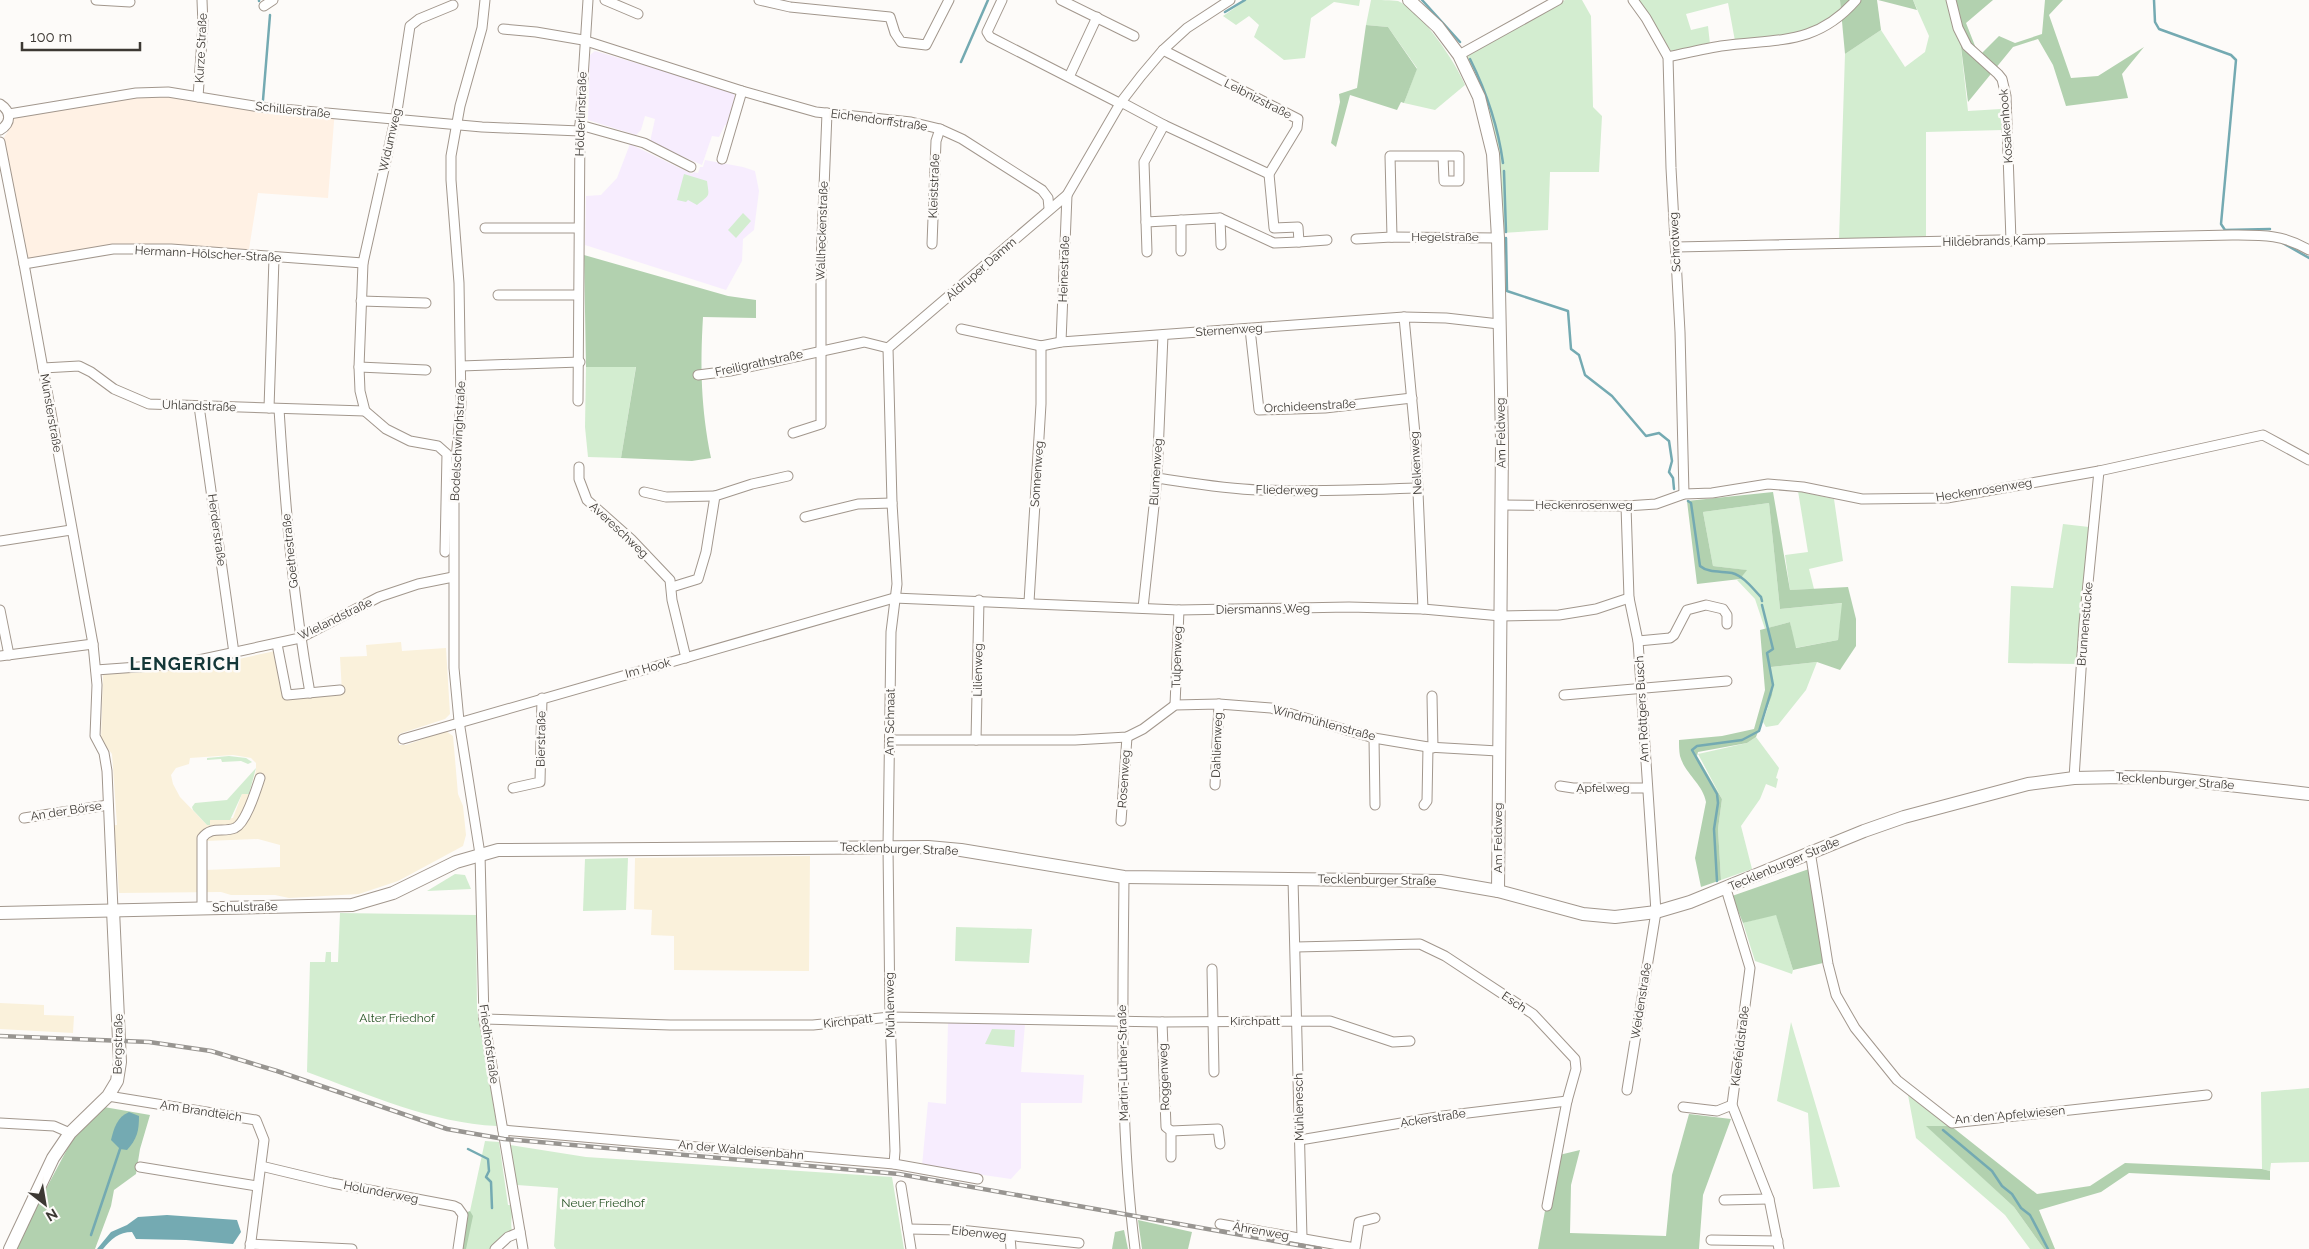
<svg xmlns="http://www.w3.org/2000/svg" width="2309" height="1249" font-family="Raleway,sans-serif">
	<rect width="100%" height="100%" fill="#fdfbf9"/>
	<g fill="#faf1db" fill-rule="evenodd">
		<path d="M401,642L402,651L446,648L450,714L445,719L399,734V745H406L446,731L453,736L458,794L463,806L466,835L463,846L398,881L359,894L289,898L275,895H231L221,892L119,893L116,847L114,846L113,825H117L112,754L101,739L103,672L188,670L275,651L283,694L342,692L340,657L367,656L366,645ZM233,755L251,758L256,763V771L251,788L249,794H242L233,818L210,820L207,825L180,797L173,784L171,775L176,768L189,764L190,758ZM258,839L280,845V867L205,870V841Z"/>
		<polygon points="810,856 809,971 674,970 674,936 651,935 652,910 634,909 635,858"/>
		<polygon points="0,1003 44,1005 44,1015 74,1016 73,1033 0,1029"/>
	</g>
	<polygon fill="#fff1e4" points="153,95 268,111 335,109 328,198 258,193 249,249 114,248 27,263 3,139 8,131 11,117"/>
	<g fill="#f7edfe">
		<polygon points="595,51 732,91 735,96 727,125 725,125 719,137 712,136 702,165 650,142 655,119 645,116 641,130 636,135 588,120 590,55"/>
		<polygon points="630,144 692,174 694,172 698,173 700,167 703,167 705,160 743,167 755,171 759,191 754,230 743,239 742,261 726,290 585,245 586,196 601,195 617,178"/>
		<polygon points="948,1023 1025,1024 1021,1072 1084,1075 1082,1103 1021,1103 1021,1168 1011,1179 922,1166 928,1102 946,1104"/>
	</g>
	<g fill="#d3edd0">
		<polygon points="1246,0 1360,0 1359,6 1334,2 1311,18 1305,58 1284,60 1254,37 1259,25 1249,16 1236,25 1223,16"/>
		<path d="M1371,0C1379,0 1392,0 1398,1C1421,10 1456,63 1465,85L1435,110L1404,103L1417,68L1388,27L1366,25Z"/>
		<polygon points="1565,0 1582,0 1591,16 1593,107 1602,116 1599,172 1550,172 1548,230 1502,233 1498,155 1466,57"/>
		<polygon points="1638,0 1840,0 1841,11 1807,31 1783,37 1735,41 1728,3 1686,14 1691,30 1708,26 1710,44 1671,51"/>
		<polygon points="1913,0 1949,0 1960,39 1968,111 2001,109 2003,130 1926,132 1926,239 1839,240 1845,54 1881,30 1905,67 1925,52 1929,36"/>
		<path d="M684,174L707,181C709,197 711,194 697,205L688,200L686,202L677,200Z"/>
		<polygon points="743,213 751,221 736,238 728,230"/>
		<polygon points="636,366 621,458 588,457 585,427 586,367"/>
		<polygon points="1798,491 1834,499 1843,561 1809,569 1814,589 1790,590 1785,555 1808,552"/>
		<polygon points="1769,503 1780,609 1843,603 1838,640 1795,648 1790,622 1765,629 1755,599 1737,580 1740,579 1746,570 1713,566 1703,512"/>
		<polygon points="2063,524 2089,527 2076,664 2008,663 2011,586 2053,588"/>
		<path d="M1817,662L1806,690L1778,725L1766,727L1763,722C1770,701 1774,690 1771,667Z"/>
		<polygon points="1756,737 1779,768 1776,778 1778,779 1776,788 1766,784 1760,799 1741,826 1752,869 1721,880 1718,829 1722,799 1698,754 1747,743"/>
		<polygon points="229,756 246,758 252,762 248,764 241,761 222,762 221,759 207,760 207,758"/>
		<polygon points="256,768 249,794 242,794 230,820 210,820 210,825 207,825 193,810 192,807 195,803 227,800"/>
		<polygon points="628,858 626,910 583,911 585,859"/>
		<polygon points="455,874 465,875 471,889 427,891"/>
		<path d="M340,913L476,915L477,1009L497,1126C431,1123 368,1094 307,1072L310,962H325L326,952H331V962H338Z"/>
		<polygon points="1776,914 1793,970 1792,974 1755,961 1743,923"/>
		<polygon points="956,927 1032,929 1029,963 955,961"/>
		<polygon points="1791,1022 1840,1187 1813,1189 1808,1113 1777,1101"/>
		<polygon points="992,1029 1015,1030 1014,1047 985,1044"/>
		<polygon points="2309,1088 2309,1162 2271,1163 2270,1171 2262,1169 2261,1092"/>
		<polygon points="1908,1095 1951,1126 1927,1126 2014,1207 2044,1249 2030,1249 2005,1215 1916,1138"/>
		<path d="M485,1141L499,1142L508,1205H512C513,1214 510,1222 512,1231L493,1249H465L470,1211Z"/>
		<polygon points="510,1145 586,1157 892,1177 904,1249 556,1249 554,1246 558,1188 517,1185"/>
	</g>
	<g fill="#b2d1af">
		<polygon points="1840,0 1877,0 1881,30 1845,54"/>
		<polygon points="1878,0 1913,0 1917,10"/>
		<polygon points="1955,0 1993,0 1966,23 1979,56 1999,36 2015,43 2042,34 2045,0 2063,0 2049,15 2071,78 2098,76 2144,47 2122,74 2128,98 2066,106 2053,65 2038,39 2013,47 1968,102"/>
		<polygon points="1366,25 1388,27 1417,69 1404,103 1401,102 1397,110 1350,95 1336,147 1331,143 1340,102 1339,94 1357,88"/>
		<path d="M584,255L728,296L756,300V318L703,317C700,367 701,408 711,458L692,461L621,458L636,367H586Z"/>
		<path d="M1773,492L1790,590L1848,587L1856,619V646L1840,670L1817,662L1771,667L1773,685L1772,695L1756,737L1747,743L1698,752L1697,756L1722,799L1718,829L1721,880L1701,887L1695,858L1706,802C1703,784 1685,774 1680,756C1679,751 1679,745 1679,740L1722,736L1754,729L1765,690L1760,630L1790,622L1796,648L1838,640L1842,603L1780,609L1769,503L1703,512L1713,566L1747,570L1740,579L1697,584L1687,501Z"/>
		<polygon points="1809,869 1823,963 1793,970 1776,915 1743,923 1732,896"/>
		<polygon points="104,1107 150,1115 140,1149 136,1174 114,1190 111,1206 95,1249 14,1249 72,1140"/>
		<polygon points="1689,1114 1731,1119 1703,1195 1699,1249 1538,1249 1555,1156 1580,1150 1571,1185 1570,1233 1666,1236 1672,1175"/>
		<polygon points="1926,1126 1951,1126 2037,1194 2090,1186 2125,1163 2262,1169 2270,1171 2270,1180 2129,1173 2101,1192 2039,1210 2055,1249 2044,1249 2014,1207"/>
		<polygon points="470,1211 473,1216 466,1249 460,1249 465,1213"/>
		<polygon points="1138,1220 1192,1232 1188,1249 1142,1249"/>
		<polygon points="1124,1230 1128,1249 1112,1249 1115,1232"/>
	</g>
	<g fill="#74aab2">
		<path d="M129,1112L139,1116C139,1131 137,1139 127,1150L120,1149L111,1140C114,1128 117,1117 129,1112Z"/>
		<path d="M167,1215L237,1220L241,1232L233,1244L186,1240L136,1239L132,1232C119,1232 111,1239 103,1249H97L111,1232L127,1225L138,1217Z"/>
	</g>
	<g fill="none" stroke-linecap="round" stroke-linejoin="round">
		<g stroke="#74aab2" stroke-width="2.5">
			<polyline points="259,0 259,1"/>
			<polyline points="1422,0 1460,42"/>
			<polyline points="2154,0 2155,22 2159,29 2231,55 2236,60 2221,224 2225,230 2270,229"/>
			<polyline points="1225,12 1245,0"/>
			<path d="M1470,59C1487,93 1498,126 1503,163"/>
			<polyline points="961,62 988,0"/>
			<polyline points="263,100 270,15"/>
			<polyline points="1504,171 1506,232"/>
			<polyline points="1506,238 1507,291 1568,311 1571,349 1579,355 1585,375 1612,396 1646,436 1659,433 1669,441 1672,461 1669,472 1673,478 1674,489"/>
			<polyline points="2281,242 2309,258"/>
			<path d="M1688,501L1691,503L1700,566C1708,573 1722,571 1732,573C1744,576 1753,589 1761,597L1762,601"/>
			<polyline points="1717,881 1714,829 1718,803 1717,794 1692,750 1697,746 1742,740 1759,731 1773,685 1767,653 1773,649 1762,605"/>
			<polyline points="1943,1130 1992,1171 2002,1186 2012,1194 2021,1208 2030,1215 2048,1249"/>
			<polyline points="468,1149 488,1159 489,1171 486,1177 491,1182 492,1208"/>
			<polyline points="91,1235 120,1149"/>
		</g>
		<defs>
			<g id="street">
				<polyline points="96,0 130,2"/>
				<polyline points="485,0 482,28 460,106 451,156 451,180 459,283 461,405 454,481 454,668 459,721 480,854 484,1019 523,1249"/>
				<polyline points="605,0 638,14"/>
				<polyline points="759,0 790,7 890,17 895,33 901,42 926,45 949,0"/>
				<polyline points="1002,0 987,32 990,37 1121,104"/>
				<polyline points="1061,0 1134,36"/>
				<polyline points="1633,0 1646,18 1668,57 1671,168 1680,332 1684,494"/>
				<polyline points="1951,0 1958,28 1967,46 1998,74 2002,79 2006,96 2011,241"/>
				<polyline points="264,6 273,0"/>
				<polyline points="503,29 536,32 583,40 742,91 816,112 911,122 940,129 962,139 1042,190 1048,198 1049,208"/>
				<polyline points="1163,50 1298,119 1297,128 1269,174 1274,228 1298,227 1299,242 1327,240"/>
				<polyline points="1459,55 1558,0"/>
				<path d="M1668,57C1686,53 1703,49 1721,46C1775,38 1815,47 1856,0"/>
				<polyline points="1069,77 1097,17"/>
				<polyline points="198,97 203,25 202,0"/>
				<polyline points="1121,102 1164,125 1269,174"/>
				<path d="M0,104C11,111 12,123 0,130"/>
				<polyline points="9,114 136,93 168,92 260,107 482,127 580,131"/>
				<polyline points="580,125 644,143 691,167"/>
				<polyline points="1164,125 1144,162 1146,222 1220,218 1274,243 1299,242"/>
				<polyline points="0,142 24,264 93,644 97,685 95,736 104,753 107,771 113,910"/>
				<polyline points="722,159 742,91"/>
				<polyline points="1220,218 1221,245"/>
				<polyline points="1181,220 1181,251"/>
				<polyline points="1146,222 1147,252"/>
				<polyline points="485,228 578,228"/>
				<polyline points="1392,237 1390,156 1459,156 1459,181 1444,181 1443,156"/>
				<polyline points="1356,239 1392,237 1498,238"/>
				<polyline points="932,244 936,141 940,129"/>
				<path d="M1676,247L2232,235C2262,235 2282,234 2309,250"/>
				<polyline points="24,264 113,249 171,249 363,263"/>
				<polyline points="498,295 578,295"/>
				<polyline points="361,301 426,303"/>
				<polyline points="1404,317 1416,445 1423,609"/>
				<polyline points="961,329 1041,346 1061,342 1404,317 1446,318 1499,324"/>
				<polyline points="1250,329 1259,410 1325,408 1412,398"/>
				<polyline points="1061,342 1067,195"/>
				<polyline points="461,366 580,362"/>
				<polyline points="359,367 426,370"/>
				<polyline points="43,368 79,366 91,372 114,389 149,404 365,411"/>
				<polyline points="698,375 730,371 864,342 888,348"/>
				<polyline points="578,401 580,125 588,0"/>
				<polyline points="199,406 234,653"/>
				<polyline points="269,408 274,258"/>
				<path d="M279,409C285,504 293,599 310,693"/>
				<polyline points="793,433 821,424 821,263 827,113"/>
				<polyline points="579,467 579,479 587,500 631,539 670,580 672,600 686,658"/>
				<path d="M1157,478C1191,483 1225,489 1260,490C1313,492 1365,490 1418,488"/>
				<polyline points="644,492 666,497 715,496"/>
				<polyline points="1502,505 1626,506 1656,504 1684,494 1712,493 1768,484 1803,487 1862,499 1947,498 2099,471 2263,435 2309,460"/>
				<polyline points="1626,506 1629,598 1638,641 1656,912 1627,1090"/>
				<polyline points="805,517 858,504 892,503"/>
				<polyline points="0,541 71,530"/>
				<polyline points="445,552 447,454 438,446 410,441 386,429 365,411 360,391 359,367 363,263 397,111 410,26 419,19 453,5"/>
				<polyline points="672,587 698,579 706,552 715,496 752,484 788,476"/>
				<polyline points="1029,602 1041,404 1041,346"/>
				<polyline points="1143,608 1157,478 1163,335"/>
				<polyline points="0,610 9,655"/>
				<polyline points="1638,641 1670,638 1674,635 1687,610 1706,605 1723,609 1727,615 1727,624"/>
				<polyline points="277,644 287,695 340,690"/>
				<polyline points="0,656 93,644"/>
				<polyline points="96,670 180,664 300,638 379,597 418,584 453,577"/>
				<polyline points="1564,695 1727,681"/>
				<polyline points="1432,696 1433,748"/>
				<polyline points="1175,705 1179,610"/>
				<polyline points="1374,738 1375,805"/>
				<polyline points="403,739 894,598 1179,610 1349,607 1423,609 1501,616 1559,615 1596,609 1629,598"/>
				<polyline points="890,740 1075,740 1127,737 1143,729 1175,705 1219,704 1271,708 1374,738 1428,747 1498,751"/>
				<polyline points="976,740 979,600"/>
				<polyline points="2074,778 2084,624 2099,471"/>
				<polyline points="1215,785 1219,704"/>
				<polyline points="1560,786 1573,788 1646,788"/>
				<polyline points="513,788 540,782 542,698"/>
				<polyline points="1424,805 1427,801 1428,747"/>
				<polyline points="24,818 108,805"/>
				<polyline points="1121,821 1127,737"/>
				<polyline points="1810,851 1828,964 1836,995 1855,1028 1897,1080 1952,1123 2207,1095"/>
				<path d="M1124,877C1123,1001 1119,1125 1135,1249"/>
				<polyline points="1293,879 1302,1238"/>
				<polyline points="1726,889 1750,968 1732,1105 1769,1199 1779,1249"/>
				<path d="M202,908V838C212,825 223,833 235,828C246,823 256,790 260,778"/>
				<polyline points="1296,947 1420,944 1445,956 1533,1014 1575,1059 1576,1069 1567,1101 1547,1206"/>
				<polyline points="1212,969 1214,1072"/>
				<polyline points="484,1019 670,1025 813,1025 890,1017 1162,1022 1330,1021 1393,1042 1410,1041"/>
				<polyline points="1162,1022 1166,1127 1171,1131 1171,1157"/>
				<polyline points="108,1096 256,1120 264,1140 250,1249"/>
				<polyline points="1683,1107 1717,1111 1732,1105"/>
				<polyline points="0,1123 54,1126 70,1133"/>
				<polyline points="503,1130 894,1164 978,1179"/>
				<polyline points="1171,1131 1218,1129 1220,1144"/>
				<polyline points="1300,1140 1443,1116 1567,1101"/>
				<polyline points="894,1164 895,1151 890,1017 888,847 891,632 897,584 892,503 888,348 1067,195 1121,102 1141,76 1163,50 1187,28 1230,0"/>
				<polyline points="261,1166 332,1183 454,1206 458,1208 463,1215 458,1249"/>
				<polyline points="140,1167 257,1186"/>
				<polyline points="901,1186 911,1249"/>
				<polyline points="1724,1200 1769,1199"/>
				<polyline points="1220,1224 1355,1248 1359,1222 1375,1218"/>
				<polyline points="908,1229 960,1230 1079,1243"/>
				<polyline points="1010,1237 1011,1249"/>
				<polyline points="1711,1240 1778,1241"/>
				<polyline points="250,1244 352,1249"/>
				<polyline points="495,1249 508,1237 520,1232"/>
			</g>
			<g id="secondary">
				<polyline points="1409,0 1438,27 1459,55 1479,97 1493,154 1498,238 1502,442 1498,891"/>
				<polyline points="0,913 352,905 393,893 456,862 498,850 928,847 961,850 1124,877 1440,881 1498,891 1583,914 1615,917 1656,912 1690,902 1864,831 1904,817 2028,784 2074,778 2122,777 2167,778 2309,794"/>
				<polyline points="10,1249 53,1158 70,1133 108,1096 117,1081 120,1062 113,910"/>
			</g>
		</defs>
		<use href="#street" stroke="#a2978d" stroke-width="11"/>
		<use href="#secondary" stroke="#a2978d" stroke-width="14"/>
		<use href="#street" stroke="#fff" stroke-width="9"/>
		<use href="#secondary" stroke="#fff" stroke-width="12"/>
		<defs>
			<polyline id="rail" points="0,1036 149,1042 211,1051 277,1071 447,1129 504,1139 899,1174 1320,1249"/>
		</defs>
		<use href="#rail" stroke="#989591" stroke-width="4.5"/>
		<use href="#rail" stroke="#fdfbf9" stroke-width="2.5" stroke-dasharray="8" stroke-linecap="butt"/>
	</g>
	<g text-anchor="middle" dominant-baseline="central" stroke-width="5" stroke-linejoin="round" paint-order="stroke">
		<g font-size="12" fill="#3c3833" stroke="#fdfbf9">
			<text transform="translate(201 48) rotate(-87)">Kurze Straße</text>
			<text transform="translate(1258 99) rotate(27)">Leibnizstraße</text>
			<text transform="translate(293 110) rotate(6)">Schillerstraße</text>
			<text transform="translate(581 114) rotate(-88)">Hölderlinstraße</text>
			<text transform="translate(879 120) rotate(8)">Eichendorffstraße</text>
			<text transform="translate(2006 126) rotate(-94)">Kosakenhook</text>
			<text transform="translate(390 140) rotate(-77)">Widumweg</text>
			<text transform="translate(934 186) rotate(-88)">Kleiststraße</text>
			<text transform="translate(822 231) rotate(-88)">Wallheckenstraße</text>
			<text x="1445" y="237">Hegelstraße</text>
			<text transform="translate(1994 241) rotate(-1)">Hildebrands Kamp</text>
			<text transform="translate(1675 242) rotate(-93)">Schrotweg</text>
			<text transform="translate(208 254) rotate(3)">Hermann-Hölscher-Straße</text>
			<text transform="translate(981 269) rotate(-41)">Aldruper Damm</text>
			<text transform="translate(1064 269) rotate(-88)">Heinestraße</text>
			<text transform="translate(1229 330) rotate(-4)">Sternenweg</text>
			<text transform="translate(759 363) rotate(-12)">Freiligrathstraße</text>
			<text transform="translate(199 406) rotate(2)">Uhlandstraße</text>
			<text transform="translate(1310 406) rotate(-3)">Orchideenstraße</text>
			<text transform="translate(51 413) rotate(80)">Münsterstraße</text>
			<text transform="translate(1501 433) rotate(-91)">Am Feldweg</text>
			<text transform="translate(458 441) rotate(-87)">Bodelschwinghstraße</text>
			<text transform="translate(1416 463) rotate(-93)">Nelkenweg</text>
			<text transform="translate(1156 472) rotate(-86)">Blumenweg</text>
			<text transform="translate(1037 474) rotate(-86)">Sonnenweg</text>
			<text transform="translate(1287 490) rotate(1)">Fliederweg</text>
			<text transform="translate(1984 490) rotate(-9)">Heckenrosenweg</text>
			<text x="1584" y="505">Heckenrosenweg</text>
			<text transform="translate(217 530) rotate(82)">Herderstraße</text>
			<text transform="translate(619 530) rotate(43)">Avereschweg</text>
			<text transform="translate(290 551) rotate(-96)">Goethestraße</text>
			<text transform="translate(1263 609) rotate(-1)">Diersmanns Weg</text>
			<text transform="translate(335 619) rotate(-26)">Wielandstraße</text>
			<text transform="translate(2085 624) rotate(-85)">Brunnenstücke</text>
			<text transform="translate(1177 657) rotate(-88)">Tulpenweg</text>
			<text transform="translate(648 668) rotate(-15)">Im Hook</text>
			<text transform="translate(978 670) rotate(-89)">Lilienweg</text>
			<text transform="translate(1642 709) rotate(-93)">Am Röttgers Busch</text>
			<text transform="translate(890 722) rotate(-89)">Am Schnaat</text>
			<text transform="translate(1324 723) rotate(15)">Windmühlenstraße</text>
			<text transform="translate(541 739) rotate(-89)">Bierstraße</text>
			<text transform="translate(1217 745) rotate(-88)">Dahlienweg</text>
			<text transform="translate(1124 779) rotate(-86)">Rosenweg</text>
			<text transform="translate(2175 781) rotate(4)">Tecklenburger Straße</text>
			<text x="1603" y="788">Apfelweg</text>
			<text transform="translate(66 811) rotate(-9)">An der Börse</text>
			<text transform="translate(1498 838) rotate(-90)">Am Feldweg</text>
			<text transform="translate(899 849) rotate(2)">Tecklenburger Straße</text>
			<text transform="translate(1784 864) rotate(-23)">Tecklenburger Straße</text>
			<text transform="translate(1377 880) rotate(1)">Tecklenburger Straße</text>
			<text transform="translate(245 907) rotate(-1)">Schulstraße</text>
			<text transform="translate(1641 1001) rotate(-81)">Weidenstraße</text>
			<text transform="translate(1514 1002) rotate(34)">Esch</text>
			<text transform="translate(890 1005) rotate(-91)">Mühlenweg</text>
			<text transform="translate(848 1021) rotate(-7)">Kirchpatt</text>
			<text x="1255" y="1021">Kirchpatt</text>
			<text transform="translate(118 1044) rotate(-89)">Bergstraße</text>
			<text transform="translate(489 1044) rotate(82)">Friedhofstraße</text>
			<text transform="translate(1740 1046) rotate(-83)">Kleefeldstraße</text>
			<text transform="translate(1123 1063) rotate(-91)">Martin-Luther-Straße</text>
			<text transform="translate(1164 1077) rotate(-92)">Roggenweg</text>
			<text transform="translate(1299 1107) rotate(-91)">Mühlenesch</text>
			<text transform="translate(201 1111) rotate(9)">Am Brandteich</text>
			<text transform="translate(2010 1115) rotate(-5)">An den Apfelwiesen</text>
			<text transform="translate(1433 1118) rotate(-9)">Ackerstraße</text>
			<text transform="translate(741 1150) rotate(5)">An der Waldeisenbahn</text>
			<text transform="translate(381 1192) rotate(11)">Holunderweg</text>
			<text transform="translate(1261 1231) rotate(10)">Ährenweg</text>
			<text transform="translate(979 1233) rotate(6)">Eibenweg</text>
		</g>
		<g font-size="12" fill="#285426" stroke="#fdfbf9">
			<text x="397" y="1018">Alter Friedhof</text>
			<text x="603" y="1203">Neuer Friedhof</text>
		</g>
		<g font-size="18" font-weight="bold" letter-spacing="1" fill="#143738" stroke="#fdfbf9">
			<text x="185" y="663">LENGERICH</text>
		</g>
	</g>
	<g transform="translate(45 1204) rotate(149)" stroke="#fdfbf9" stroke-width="4" paint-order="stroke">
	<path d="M0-4L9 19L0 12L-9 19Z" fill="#3c3833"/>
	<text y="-8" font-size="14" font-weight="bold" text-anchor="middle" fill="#3c3833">N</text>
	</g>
	<path d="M22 42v8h118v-8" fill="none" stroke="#3c3833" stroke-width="2.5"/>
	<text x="30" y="42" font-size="15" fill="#3c3833" stroke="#fdfbf9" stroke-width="4" paint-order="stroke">100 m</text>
</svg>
